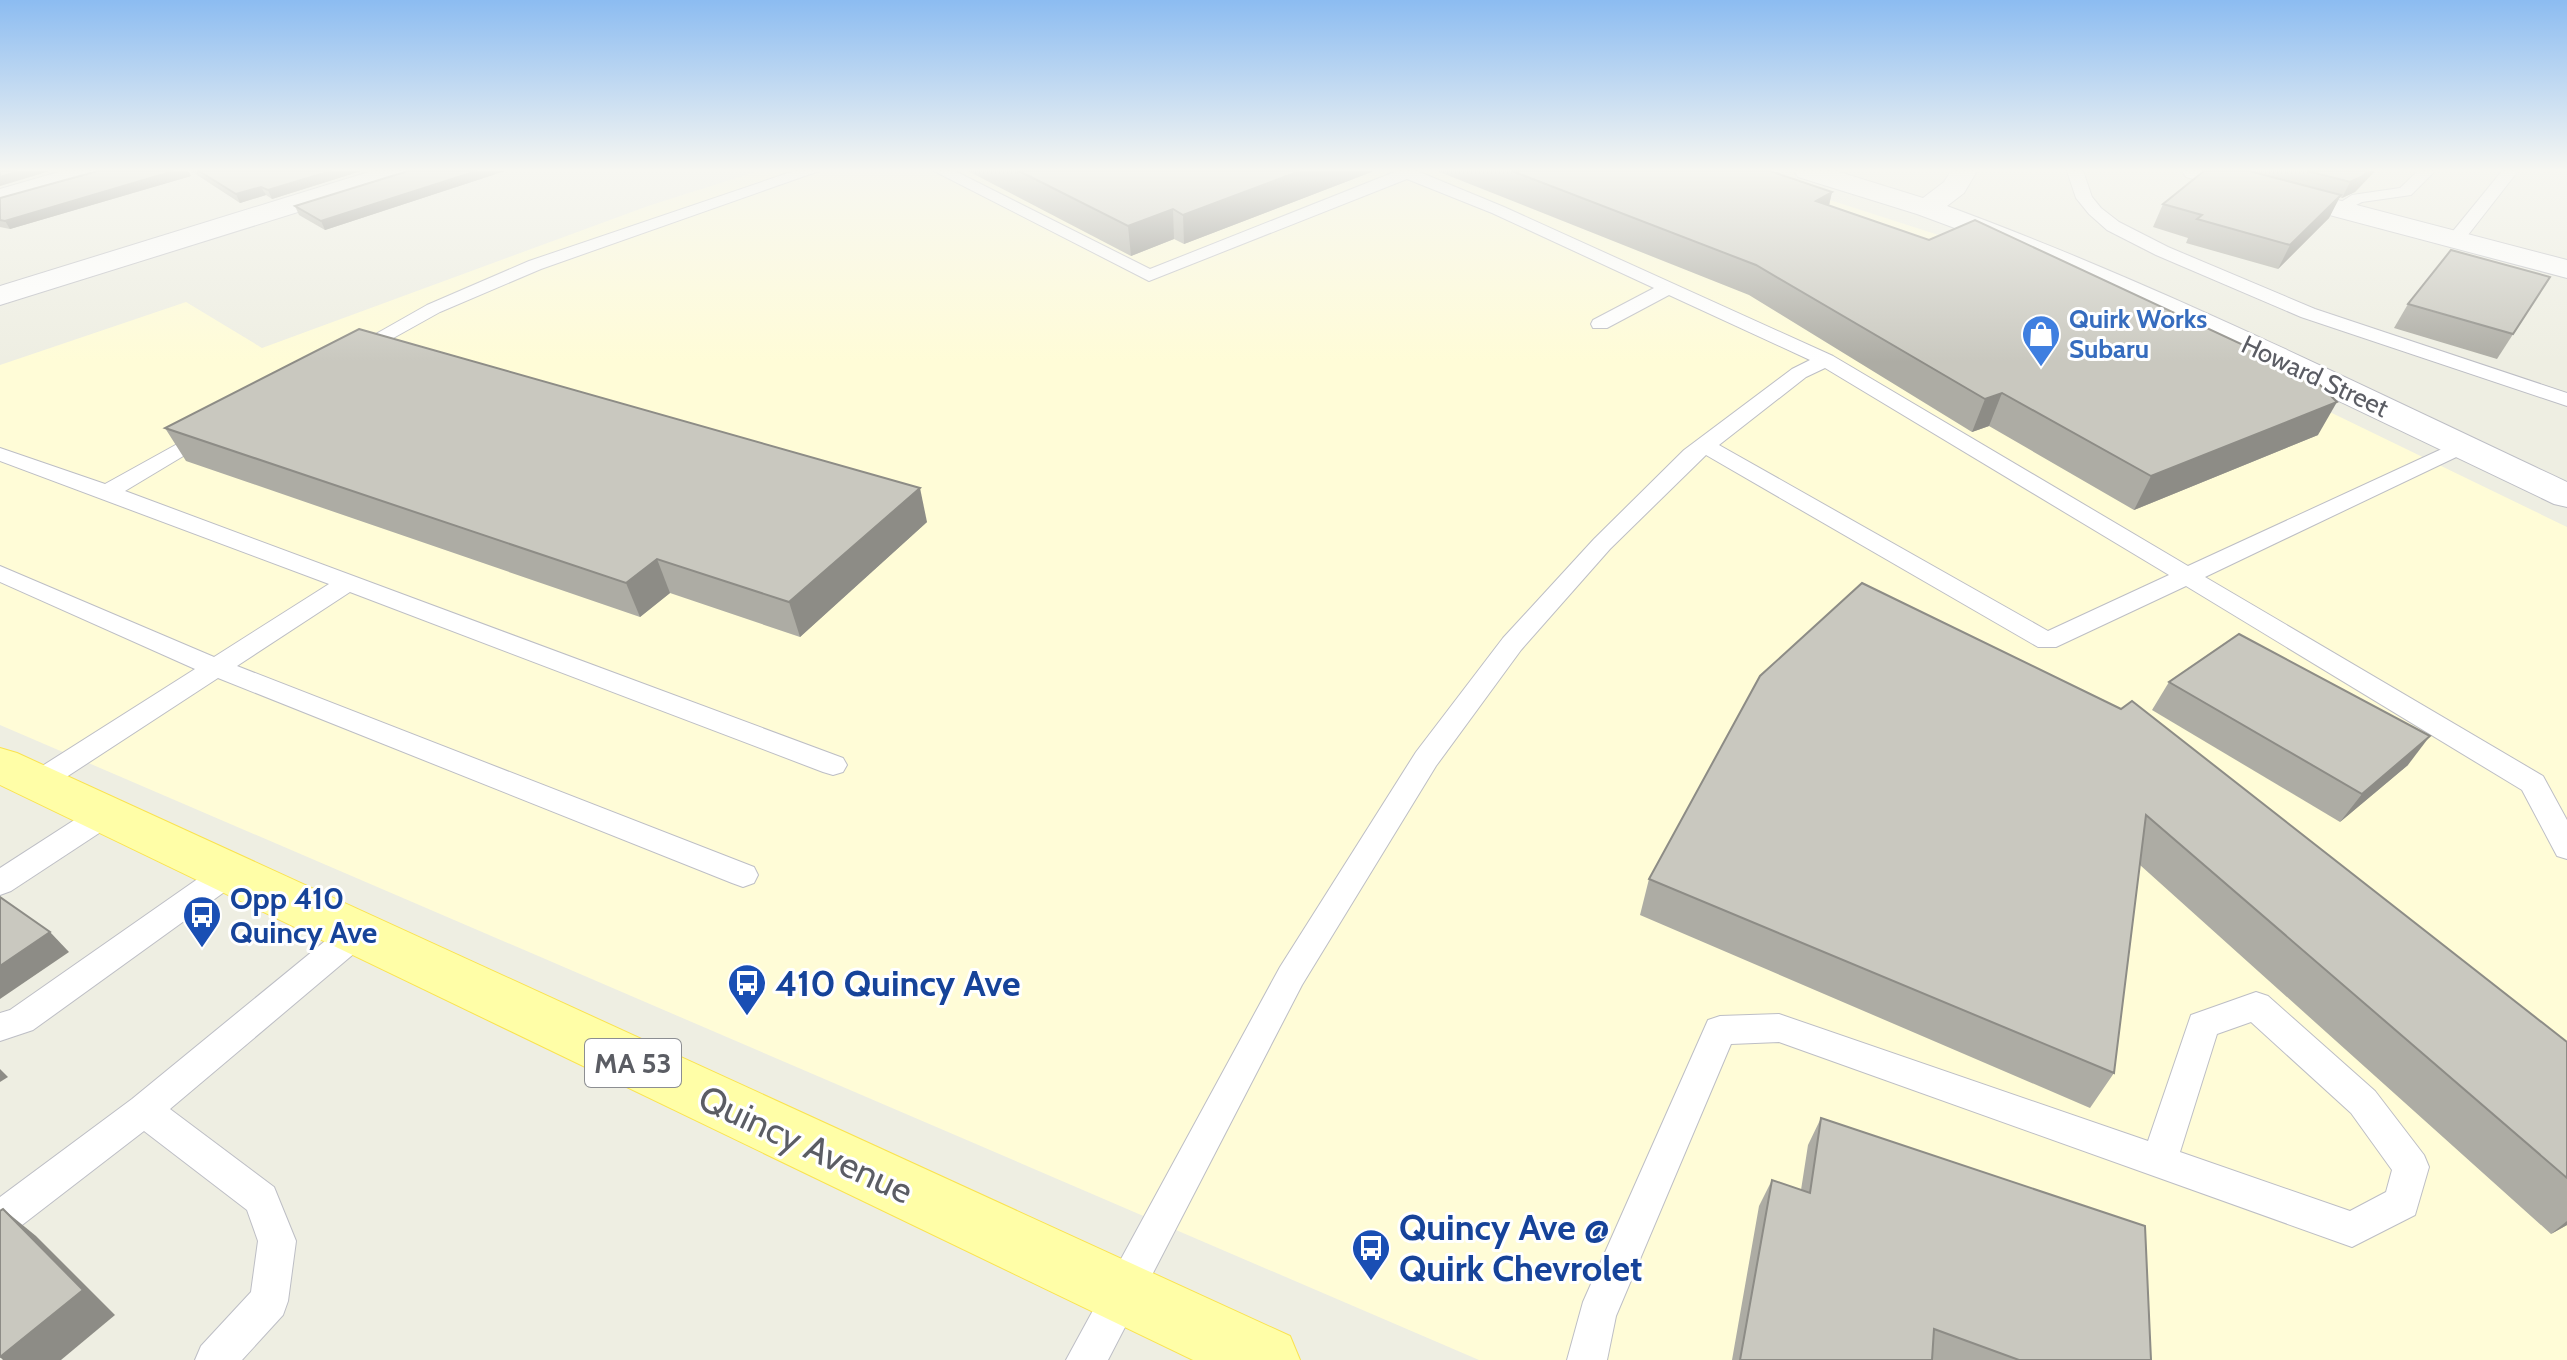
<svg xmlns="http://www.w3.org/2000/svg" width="2567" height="1360" font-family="Cabin,sans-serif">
	<rect width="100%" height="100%" fill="#eeeee2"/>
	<polygon fill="#fffcd7" points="758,171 1740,171 1954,240 2091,296 2567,527 2567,1360 1479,1360 0,725 0,365 186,302 262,348 648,206"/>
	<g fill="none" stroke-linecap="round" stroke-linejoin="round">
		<defs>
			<g id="service">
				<polygon points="794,171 819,171 541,269 440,312 361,356 354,358 344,352 427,305 529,261"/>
				<path d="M934,171H955L1150,269L1397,171H1417L1504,207L1833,356L2188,566L2457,442H2471L2475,446L2471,450L2205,577L2543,776L2567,820V859L2557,856L2522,790L2186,586L2056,647H2038L1706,455L1610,549L1521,650L1436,766L1302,985L1108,1360H1066L1280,967L1416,752L1503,638L1594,539L1684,450L1792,369L1810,360L1669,295L1607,328H1593L1591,324L1593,320L1654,288L1492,213L1407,179L1149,281ZM1825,368L2169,575L2048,631L1719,445L1806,377Z"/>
				<polygon points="2067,171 2083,171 2092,197 2101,208 2119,222 2168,247 2315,309 2567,393 2567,406 2301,317 2156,255 2107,230 2089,214 2076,198"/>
				<polygon points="2418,171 2435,171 2411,195 2362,202 2338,214 2330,209 2352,195 2400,188"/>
				<polygon points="2502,171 2518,171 2461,244 2449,244 2447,240 2449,236"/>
				<polygon points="208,427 218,433 215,437 125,491 843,758 847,765 843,772 833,775 823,772 350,592 237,666 754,867 758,875 754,883 743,887 732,883 218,678 48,789 38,792 28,789 24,782 28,775 195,669 0,582 0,566 214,657 329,584 0,461 0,448 105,484"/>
				<polygon points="106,803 116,806 120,814 116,822 11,891 0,895 0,868 96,806"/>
				<polygon points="230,860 241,864 245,872 241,880 33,1030 0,1041 0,1013 10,1010 219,864"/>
				<polygon points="358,919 369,923 374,932 369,941 170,1109 274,1187 296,1241 288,1301 283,1315 242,1360 195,1360 201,1346 251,1292 258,1241 247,1210 144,1131 13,1232 0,1237 0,1197 132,1099 347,923"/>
				<path d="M2256,992L2268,996L2375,1091L2424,1155L2429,1167L2415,1215L2352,1247L1779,1042L1731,1044L1616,1316L1607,1360H1567L1583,1302L1708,1020L1720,1016L1779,1014L2148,1141L2191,1015ZM2251,1022L2351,1113L2392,1170L2386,1192L2350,1211L2180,1152L2217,1034Z"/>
			</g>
			<g id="minor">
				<polygon points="62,171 106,171 102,177 0,205 0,189"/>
				<polygon points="372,171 414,171 410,177 0,305 0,286"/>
				<polygon points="2182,171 2227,171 2567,260 2567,278 2186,177"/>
			</g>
			<path id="tertiary" d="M1794,171H1836L1923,198L1944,182L1951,171H1977L1964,193L1947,206C2159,284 2362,386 2567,482V507L2554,504L2130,301L2022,253L1917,214L1798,177Z"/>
			<polygon id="primary" points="0,748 17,753 1290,1336 1300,1360 1193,1360 0,785"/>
		</defs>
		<use href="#service" stroke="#bdbec5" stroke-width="2"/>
		<use href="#minor" stroke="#bdbec5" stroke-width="2"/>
		<use href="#tertiary" stroke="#bdbec5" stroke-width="2"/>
		<use href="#primary" stroke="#fae350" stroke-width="2"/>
		<use href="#service" fill="#fff" fill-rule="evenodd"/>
		<use href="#minor" fill="#fff" fill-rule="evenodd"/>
		<use href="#tertiary" fill="#fff" fill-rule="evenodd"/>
		<use href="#primary" fill="#fffea7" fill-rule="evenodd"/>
	</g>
	<g fill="#adaca4">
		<polygon points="98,171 188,171 191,176 10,229 0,227 0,198"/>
		<polygon points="191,171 361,171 272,199 266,195 240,203"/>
		<polygon points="505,171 325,230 299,215 295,206 407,172"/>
		<polygon points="968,171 1374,171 1184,244 1174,239 1131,256"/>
		<polygon points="1437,171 1770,171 1832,192 1829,206 2318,435 2134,510 1989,426 1972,432 1749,295"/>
		<polygon points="2204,171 2375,171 2355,192 2342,198 2339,197 2329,218 2278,269 2186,243 2188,238 2153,227 2163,204"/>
		<polygon points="2550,277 2497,359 2394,328 2408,304"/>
		<polygon points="165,428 927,522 800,637 670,593 640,617 186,461"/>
		<polygon points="1862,583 2567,1042 2567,1225 2551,1234 2140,865 2114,1073 2090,1108 1640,915 1649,879"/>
		<polygon points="2169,682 2408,765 2340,822 2152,710"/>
		<polygon points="1821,1118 2151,1360 1732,1360 1759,1206 1772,1180 1801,1190 1808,1145"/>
	</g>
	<g fill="#8d8c86">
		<polygon points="18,171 50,171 0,186 0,177"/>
		<polygon points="174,171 188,171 191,176 10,229 5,221"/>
		<polygon points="331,171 361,171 272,199 268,190"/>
		<polygon points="477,171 505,171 325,230 321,221"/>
		<polygon points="1300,171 1374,171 1184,244 1183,215"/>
		<polygon points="2367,171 2375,171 2355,192 2342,198 2350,182"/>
		<polygon points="261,187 266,195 240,203 236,194"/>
		<polygon points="1832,192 1825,221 1816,201"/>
		<polygon points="2341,195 2329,218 2278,269 2290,245"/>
		<polygon points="1173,209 1174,239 1131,256 1128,226"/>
		<polygon points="2002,393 1989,426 1972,432 1985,399"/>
		<polygon points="2337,402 2318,435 2134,510 2151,476"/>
		<polygon points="920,488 927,522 800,637 789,602"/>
		<polygon points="657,559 670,593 640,617 626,583"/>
		<polygon points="2430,736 2408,765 2340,822 2362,794"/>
		<polygon points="50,932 69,952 0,999 0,966"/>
		<polygon points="0,1069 8,1077 0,1082"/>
		<polygon points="3,1209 36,1236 115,1315 61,1360 3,1360 0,1357"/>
		<polygon points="2567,1221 2567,1225 2551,1234"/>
	</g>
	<g fill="#c9c8bf" stroke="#8d8c86" stroke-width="2">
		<polygon points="0,171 18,171 0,177"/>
		<polygon points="98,171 174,171 5,221 0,220 0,198"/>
		<polygon points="199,171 331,171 268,190 261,187 236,194"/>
		<polygon points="477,171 321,221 295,206 408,171"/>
		<polygon points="1019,171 1300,171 1183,215 1173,209 1128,226"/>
		<polygon points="1512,171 1770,171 1832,192 1816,201 1929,240 1975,220 2312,377 2337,402 2151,476 2002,393 1985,399 1756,265"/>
		<polygon points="2204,171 2249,171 2341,195 2290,245 2197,219 2202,215 2163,204"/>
		<polygon points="2308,171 2367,171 2363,176 2350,182"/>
		<polygon points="2451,250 2550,277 2513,334 2408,304"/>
		<polygon points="359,329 920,488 789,602 657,559 626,583 165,428"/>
		<polygon points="1862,583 2121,709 2132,701 2567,1042 2567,1178 2146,815 2114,1073 1649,879 1760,676"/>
		<polygon points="2239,634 2430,736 2362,794 2169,682"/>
		<polygon points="0,897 50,932 0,966"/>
		<polygon points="1821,1118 2145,1226 2151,1360 2019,1360 1934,1329 1932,1360 1740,1360 1772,1180 1810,1193"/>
		<polygon points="3,1209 83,1290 0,1357 0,1211"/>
	</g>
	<linearGradient id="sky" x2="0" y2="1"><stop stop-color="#8cbcf1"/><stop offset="0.47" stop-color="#f7f7f2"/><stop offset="1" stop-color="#f7f7f2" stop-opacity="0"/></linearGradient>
	<rect width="2567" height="362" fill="url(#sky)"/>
	<defs>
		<symbol id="shop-pin" viewBox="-11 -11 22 30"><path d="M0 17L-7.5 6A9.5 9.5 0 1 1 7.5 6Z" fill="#3f7fe0" stroke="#fff"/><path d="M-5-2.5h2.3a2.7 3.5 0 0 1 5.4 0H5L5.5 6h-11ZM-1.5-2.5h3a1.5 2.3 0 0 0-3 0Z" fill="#fff"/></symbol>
		<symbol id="bus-pin" viewBox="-11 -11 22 30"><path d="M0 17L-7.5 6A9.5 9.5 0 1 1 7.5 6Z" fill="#1a4fb4" stroke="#fff"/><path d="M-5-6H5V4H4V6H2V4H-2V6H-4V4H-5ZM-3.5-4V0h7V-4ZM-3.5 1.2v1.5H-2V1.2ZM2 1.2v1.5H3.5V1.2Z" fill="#fff"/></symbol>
	</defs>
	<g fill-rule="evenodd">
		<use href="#shop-pin" x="2019" y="312" width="44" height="60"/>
		<use href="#bus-pin" x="180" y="893" width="44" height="60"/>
		<use href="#bus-pin" x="725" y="961" width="44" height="60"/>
		<use href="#bus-pin" x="1349" y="1226" width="44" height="60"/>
	</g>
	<g text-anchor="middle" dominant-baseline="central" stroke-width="6" stroke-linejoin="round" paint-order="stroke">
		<g font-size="26" font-weight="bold" fill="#366cbe" stroke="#fff" text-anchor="start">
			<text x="2069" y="319">Quirk Works<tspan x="2069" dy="30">Subaru</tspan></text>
		</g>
		<g font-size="26" fill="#5b5d64" stroke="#fff">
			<text transform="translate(2315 376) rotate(25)">Howard Street</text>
		</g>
		<rect fill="#fff" stroke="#8c8e92" stroke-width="2" x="585" y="1039" width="96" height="48" rx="6"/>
		<g font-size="28" font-weight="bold" fill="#5b5d64">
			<text x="633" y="1063">MA 53</text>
		</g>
		<g font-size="30" font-weight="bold" fill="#164399" stroke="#fff" text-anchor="start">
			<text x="230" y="898">Opp 410<tspan x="230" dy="34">Quincy Ave</tspan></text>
		</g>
		<g font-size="36" font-weight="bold" fill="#164399" stroke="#fff" text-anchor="start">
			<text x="775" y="983">410 Quincy Ave</text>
			<text x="1399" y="1227">Quincy Ave @<tspan x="1399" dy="41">Quirk Chevrolet</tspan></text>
		</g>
		<g font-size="36" fill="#5b5d64" stroke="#fff">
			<text transform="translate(806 1144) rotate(25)">Quincy Avenue</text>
		</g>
	</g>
</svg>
